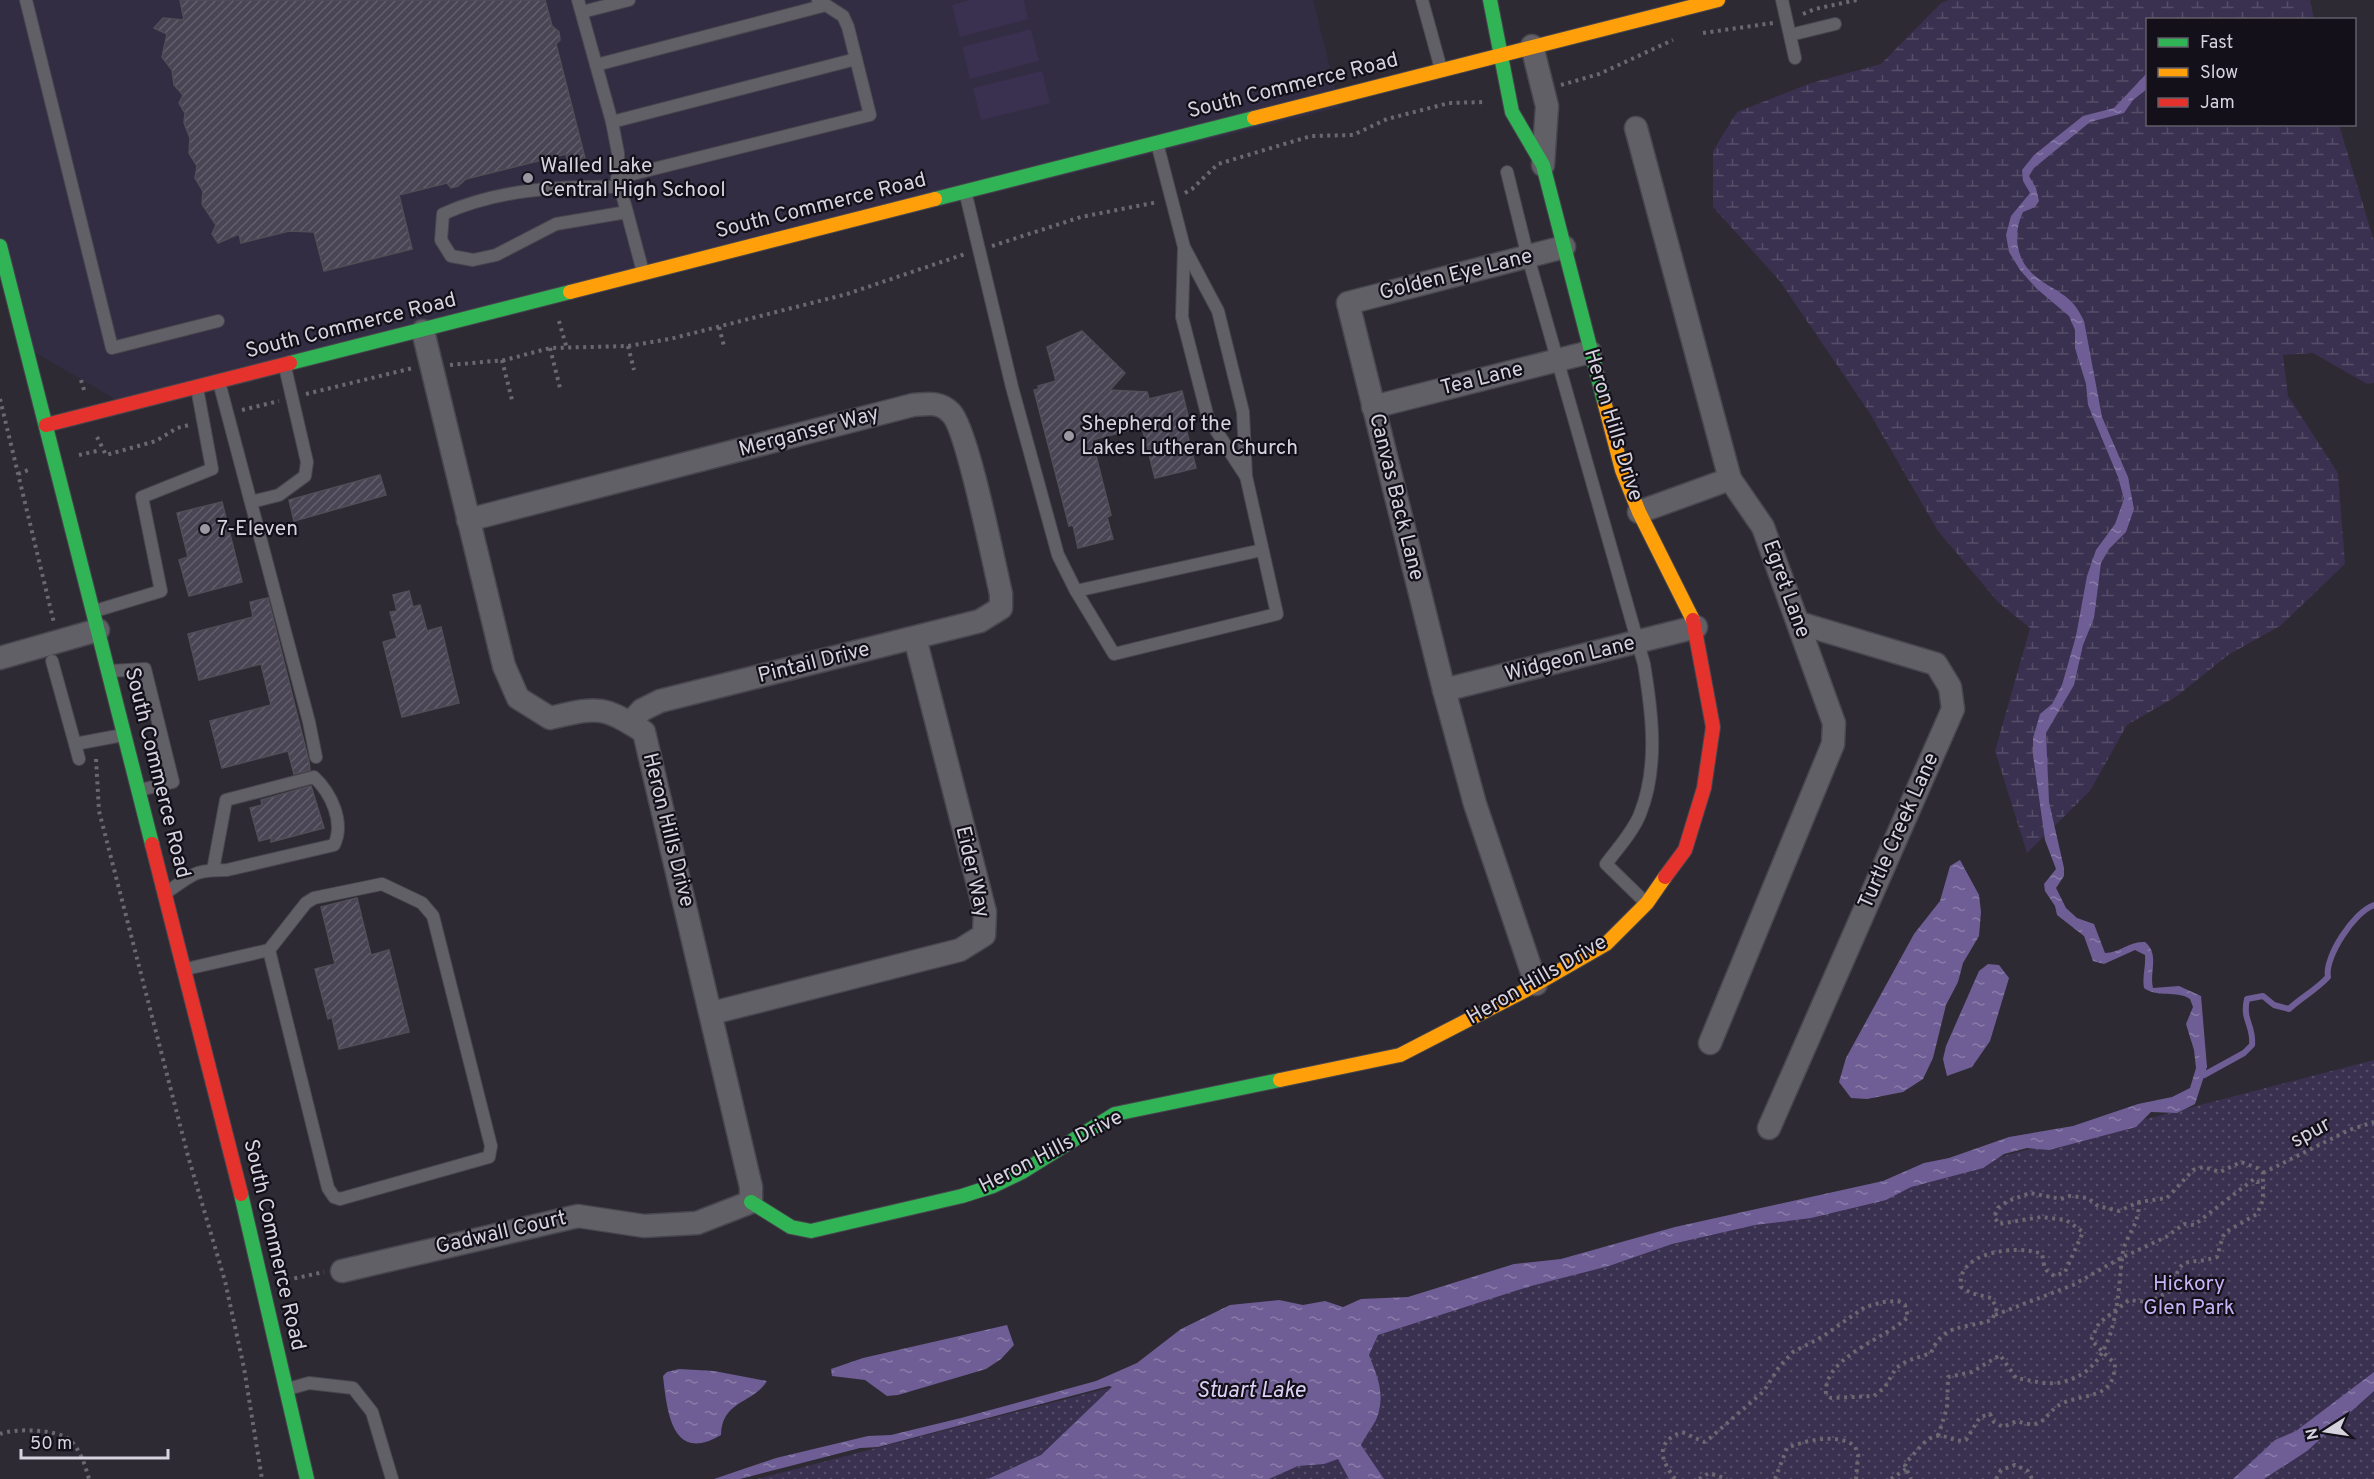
<svg xmlns="http://www.w3.org/2000/svg" width="2374" height="1479" font-family="Overpass,sans-serif">
	<defs>
		<pattern id="wetland-marsh" width="20" height="14" patternUnits="userSpaceOnUse" patternTransform="scale(1.5)"><rect width="20" height="14" fill="#3a304f"/><path d="M1 5h8M5 5V1M11 12h8M15 12V8" fill="none" stroke="#564d68"/></pattern>
		<pattern id="park-dots" width="8" height="8" patternUnits="userSpaceOnUse" patternTransform="scale(1.5)"><rect width="8" height="8" fill="#3a304f"/><path d="M2 2h.1M6 6h.1" fill="none" stroke="#564d68" stroke-width="1.8" stroke-linecap="round"/></pattern>
		<pattern id="water-ripples" width="26" height="14" patternUnits="userSpaceOnUse" patternTransform="scale(1.5)"><rect width="26" height="14" fill="#6f5e95"/><path d="M2 4q2-2 4 0t4 0M15 11q2-2 4 0t4 0" fill="none" stroke="#897ca8"/></pattern>
		<pattern id="building-hatch" width="6" height="6" patternUnits="userSpaceOnUse" patternTransform="scale(1.5)"><rect width="6" height="6" fill="#4a4554"/><path d="M-1 1l2-2M0 6l6-6M5 7l2-2" fill="none" stroke="#635f6c"/></pattern>
	</defs>
	<rect width="100%" height="100%" fill="#2d2a34"/>
	<polygon fill="#332d43" points="0,0 1313,0 1340,107 130,408 24,346 0,249"/>
	<g fill="#3a304f">
		<polygon points="970,0 1024,0 1028,19 960,37 952,5"/>
		<polygon points="1031,29 1039,61 970,79 962,47"/>
		<polygon points="1042,71 1050,103 981,120 973,88"/>
	</g>
	<polygon fill="url(#wetland-marsh)" points="1949,0 2310,0 2314,19 2148,20 2148,124 2339,125 2374,241 2374,383 2367,384 2313,353 2283,355 2288,396 2338,473 2345,564 2280,626 2228,655 2177,696 2127,725 2090,791 2027,853 1995,751 2030,628 1998,602 1938,531 1869,412 1779,280 1713,207 1713,151 1737,112 1811,83 1881,64 1941,3"/>
	<polygon fill="url(#park-dots)" points="2374,1060 2374,1479 757,1479"/>
	<g fill="url(#water-ripples)">
		<path d="M2147,73V89L2133,100L2124,113L2090,122L2034,168L2029,176L2036,188L2039,201L2035,207L2023,212C2013,232 2015,259 2034,275C2055,293 2071,292 2084,321L2102,417L2128,477L2134,509L2126,532L2109,549L2101,563L2094,618L2083,645L2074,685L2046,733L2049,802L2064,868V876L2056,888L2066,908L2077,918L2094,924L2105,953C2120,953 2129,941 2145,942C2160,954 2149,972 2153,988L2179,986L2201,996L2207,1067L2195,1104L2177,1113L2151,1112L2136,1127L2049,1150L2027,1148L2004,1154L1983,1168L1911,1187L1886,1200L1811,1218L1755,1225L1672,1244L1609,1266L1531,1286L1378,1335L1369,1355C1378,1378 1386,1395 1376,1420C1372,1428 1365,1436 1361,1445L1384,1479H1349L1338,1459L1324,1464L1298,1466L1269,1479H988L1041,1455L1112,1387L1109,1386L878,1447L860,1448L740,1479H714L776,1458L868,1436L891,1435L961,1418L1096,1381L1137,1363L1181,1329L1230,1305L1279,1300L1303,1305L1325,1301L1343,1307L1361,1299L1408,1297L1514,1264L1561,1259L1675,1227L1883,1181L1924,1163L1949,1158L2009,1137L2073,1126L2138,1104L2172,1097L2190,1088L2196,1068L2194,1050L2186,1024L2193,1007L2190,999C2177,990 2158,998 2144,988C2142,976 2146,967 2145,955L2135,950L2104,964L2093,961L2084,936L2057,915L2055,906L2045,891L2044,884L2056,869L2045,840L2033,755V738L2040,714L2052,704L2062,685L2076,636L2087,576L2096,550L2115,524L2124,499L2118,477L2088,405L2086,384L2075,348V330L2069,316L2037,289L2020,270L2009,252L2006,235L2011,216L2030,193L2023,181L2022,170L2034,155L2083,116L2114,108Z"/>
		<polygon points="1960,860 1979,895 1981,912 1979,936 1963,963 1958,982 1946,1005 1933,1058 1923,1079 1903,1092 1867,1099 1851,1098 1839,1082 1846,1058 1914,934 1940,901 1950,866"/>
		<polygon points="1988,964 1999,965 2009,978 1990,1041 1972,1067 1947,1076 1943,1059 1946,1046 1979,971"/>
		<polygon points="1007,1325 1014,1345 1001,1359 986,1369 898,1395 887,1396 865,1380 832,1376 831,1369 863,1358"/>
		<path d="M679,1369L714,1371L767,1381C753,1404 722,1400 721,1435C672,1464 667,1412 663,1376L667,1372Z"/>
		<polygon points="2374,1372 2374,1391 2307,1451 2264,1479 2233,1479 2275,1440 2296,1431"/>
	</g>
	<g fill="none" stroke-linecap="round" stroke-linejoin="round">
		<path stroke="#6f5e95" stroke-width="6" d="M2204,1075L2244,1053L2252,1045C2254,1025 2242,1021 2247,999L2263,996L2274,1005L2289,1009C2302,997 2316,990 2328,977C2324,957 2355,911 2374,905"/>
	</g>
	<g fill="url(#building-hatch)" stroke="#514e57" stroke-width="1.5">
		<polygon points="180,0 545,0 552,26 559,32 560,40 556,44 588,170 571,174 566,154 466,179 458,186 451,188 447,183 399,195 412,249 324,271 314,232 289,231 241,243 239,234 218,243 212,234 216,225 202,204 203,191 195,178 197,166 189,153 190,138 184,123 185,113 179,103 183,95 174,85 172,70 162,57 167,34 154,28 163,18 184,20"/>
		<polygon points="1082,331 1125,373 1110,390 1147,392 1149,399 1182,391 1188,416 1183,417 1196,468 1155,478 1142,427 1092,440 1111,515 1107,517 1113,539 1078,548 1073,525 1069,526 1034,390 1039,389 1038,386 1056,381 1047,347"/>
		<polygon points="380,475 386,495 294,521 289,500"/>
		<polygon points="222,502 242,582 189,596 179,560 188,557 177,513"/>
		<polygon points="409,591 413,607 420,605 427,631 441,627 459,703 402,717 383,642 397,638 390,612 397,611 393,595"/>
		<polygon points="268,598 309,762 310,770 294,774 288,751 222,768 210,721 271,705 261,664 199,680 188,634 253,617 250,602"/>
		<polygon points="311,786 324,828 271,842 271,838 259,841 250,808 262,805 261,800"/>
		<polygon points="357,898 371,955 389,950 409,1032 339,1049 332,1017 328,1019 315,969 335,964 321,907"/>
	</g>
	<g fill="none" stroke-linecap="round" stroke-linejoin="round">
		<defs>
			<g id="lane">
				<polyline points="26,0 112,348 218,321"/>
				<polyline points="578,0 612,122 618,153 619,186"/>
				<polyline points="1422,0 1441,69"/>
				<polyline points="1782,0 1795,58"/>
				<polyline points="582,12 629,0"/>
				<polyline points="1790,35 1835,24"/>
				<polyline points="596,65 826,5"/>
				<polyline points="612,122 856,59"/>
				<path d="M1507,172L1528,257L1644,664C1652,712 1659,767 1640,814C1633,832 1617,849 1606,864L1646,903"/>
				<polyline points="617,178 870,115 848,27 843,16 818,0"/>
				<polyline points="965,191 1012,387 1058,555 1076,591 1114,654 1277,614 1246,476 1243,412 1218,311 1184,247 1157,143"/>
				<path d="M627,212L620,187C560,186 498,189 443,214L441,240L451,256L473,260L496,255L556,224L627,212L643,272"/>
				<polyline points="1184,248 1182,317 1208,418 1245,475"/>
				<polyline points="219,382 309,722 316,757"/>
				<polyline points="251,502 279,495 305,476 307,462 285,367"/>
				<polyline points="1076,591 1262,550"/>
				<polyline points="95,611 161,591 142,497 212,469 197,388"/>
				<polyline points="52,661 75,744 123,735"/>
				<polyline points="110,671 145,669 173,782 140,790"/>
				<polyline points="75,744 79,759"/>
				<path d="M167,892C194,874 193,870 227,870L334,845C345,822 331,793 314,777L226,800L213,870"/>
				<polyline points="186,969 269,950 306,903 314,898 382,884 422,903 433,916 491,1146 489,1157 340,1199 334,1197 328,1188 269,950"/>
				<polyline points="288,1389 309,1383 353,1388 372,1412 392,1479"/>
			</g>
			<g id="street">
				<polyline points="1532,46 1547,106 1543,165"/>
				<polyline points="1636,128 1730,479 1763,527 1834,723 1833,744 1710,1043"/>
				<polyline points="1373,407 1590,352"/>
				<polyline points="1639,512 1730,479"/>
				<path d="M468,520L913,405C928,404 940,401 951,413C967,428 994,564 1001,594V608L980,621L660,701L642,710L630,723"/>
				<polyline points="0,658 98,630"/>
				<polyline points="1444,690 1696,627"/>
				<polyline points="1536,984 1475,804 1444,690 1348,303 1564,247"/>
				<polyline points="712,1013 960,950 984,935 985,912 915,638"/>
				<polyline points="1769,1128 1953,709 1950,687 1936,664 1799,623"/>
				<path d="M342,1271L578,1216L644,1226L697,1223L751,1202V1187L644,732C602,705 598,707 550,718L518,698L504,666L423,331"/>
			</g>
			<g id="fast">
				<polyline points="1490,0 1512,112 1543,165 1605,405"/>
				<polyline points="935,199 1254,118"/>
				<polyline points="0,246 152,844"/>
				<polyline points="290,363 570,292"/>
				<polyline points="241,1194 307,1479"/>
				<polyline points="751,1202 791,1227 811,1231 962,1196 993,1186 1022,1172 1115,1114 1280,1080"/>
			</g>
			<g id="slow">
				<polyline points="1254,118 1718,0"/>
				<polyline points="570,292 935,199"/>
				<polyline points="1605,405 1622,470 1639,512 1693,620"/>
				<polyline points="1280,1080 1400,1055 1526,990 1606,944 1647,903 1665,877"/>
			</g>
			<g id="jam">
				<polyline points="46,425 290,363"/>
				<polyline points="152,844 241,1194"/>
				<polyline points="1665,877 1685,850 1704,788 1713,727 1693,620"/>
			</g>
		</defs>
		<use href="#lane" stroke="#48464e" stroke-width="14"/>
		<use href="#street" stroke="#48464e" stroke-width="25"/>
		<use href="#fast" stroke="#48464e" stroke-width="16"/>
		<use href="#slow" stroke="#48464e" stroke-width="16"/>
		<use href="#jam" stroke="#48464e" stroke-width="16"/>
		<g stroke="#6a6870" stroke-width="4" stroke-dasharray="3 4.5" stroke-linecap="butt">
			<polyline points="1803,14 1815,9 1857,0"/>
			<polyline points="1703,33 1773,23"/>
			<polyline points="1561,85 1599,74 1673,40"/>
			<polyline points="1185,193 1192,189 1218,164 1311,136 1353,135 1387,119 1449,103 1486,102"/>
			<polyline points="992,246 1081,217 1158,202"/>
			<polyline points="559,321 567,349"/>
			<polyline points="719,327 724,346"/>
			<polyline points="628,346 634,370"/>
			<polyline points="550,348 560,388"/>
			<polyline points="502,360 512,400"/>
			<polyline points="450,365 505,360 550,348 628,346 670,339 847,294 965,254"/>
			<polyline points="81,380 84,390"/>
			<polyline points="306,394 413,368"/>
			<polyline points="0,399 54,623"/>
			<polyline points="242,410 279,401"/>
			<polyline points="97,437 106,455 156,441 177,428 189,425"/>
			<polyline points="79,455 101,450"/>
			<polyline points="18,474 31,469"/>
			<polyline points="96,759 99,811 188,1156 225,1281 244,1368 262,1479"/>
			<polyline points="2263,1173 2349,1130 2374,1122"/>
			<polyline points="287,1280 324,1272"/>
			<polyline points="1995,1315 2073,1285 2119,1259 2166,1237 2184,1224 2194,1225 2254,1179 2257,1182 2263,1181"/>
			<path d="M0,1434C14,1428 58,1429 70,1440C81,1451 85,1465 89,1479"/>
			<path d="M1938,1436L1947,1408L1948,1377L1972,1372L2000,1355L2016,1378C2030,1380 2048,1386 2062,1382C2117,1370 2117,1303 2122,1258C2124,1235 2139,1229 2139,1202"/>
			<path d="M1675,1479C1660,1459 1655,1442 1682,1432L1704,1442L1710,1438L1764,1391L1779,1367L1793,1352L1822,1337L1865,1307L1883,1302L1898,1301L1905,1305L1908,1317C1884,1340 1823,1357 1826,1394L1831,1398L1874,1396L1885,1387L1896,1368L1907,1361L1931,1353C1943,1323 1965,1329 1992,1320L1997,1308L1991,1298L1971,1293L1961,1287C1955,1252 2017,1244 2042,1254C2045,1266 2042,1270 2055,1276L2065,1272L2083,1232L2066,1220L2041,1217L1999,1224L1994,1217L1998,1208L2008,1201L2030,1193L2061,1199L2070,1196L2088,1198L2098,1206L2119,1211L2139,1202L2167,1198L2193,1170L2203,1167L2220,1172L2241,1162L2257,1168L2263,1173V1200L2257,1214L2229,1230L2223,1236L2217,1257C2192,1266 2177,1252 2174,1289L2149,1302L2129,1300L2099,1323L2091,1340L2115,1364C2114,1398 2090,1393 2065,1402C2043,1411 2048,1432 2017,1421L2003,1427L1994,1422L1990,1414L1980,1417L1966,1440C1956,1442 1952,1438 1942,1436C1927,1433 1917,1453 1907,1461L1905,1466L1911,1479"/>
			<polyline points="1699,1479 1709,1473 1727,1479"/>
			<path d="M1775,1479L1787,1448C1806,1440 1838,1433 1855,1446L1858,1455L1856,1479"/>
			<polyline points="1891,1479 1906,1469"/>
			<polyline points="1996,1479 2001,1470 2015,1465 2028,1471 2032,1479"/>
		</g>
		<use href="#lane" stroke="#626067" stroke-width="12"/>
		<use href="#street" stroke="#626067" stroke-width="22"/>
		<use href="#fast" stroke="#30b455" stroke-width="14"/>
		<use href="#slow" stroke="#ff9f0a" stroke-width="14"/>
		<use href="#jam" stroke="#e5322d" stroke-width="14"/>
	</g>
	<g fill="#9b98a3" stroke="#131019" stroke-width="2">
		<circle cx="528" cy="178" r="6"/>
		<circle cx="1069" cy="436" r="6"/>
		<circle cx="205" cy="529" r="6"/>
	</g>
	<g text-anchor="middle" dominant-baseline="central" stroke-width="4.5" stroke-linejoin="round" paint-order="stroke">
		<g font-size="21" fill="#d6d3df" stroke="#131019">
			<text transform="translate(1293 86) rotate(-14)">South Commerce Road</text>
			<text transform="translate(821 206) rotate(-14)">South Commerce Road</text>
			<text transform="translate(1456 275) rotate(-14)">Golden Eye Lane</text>
			<text transform="translate(351 326) rotate(-14)">South Commerce Road</text>
			<text transform="translate(1482 379) rotate(-14)">Tea Lane</text>
			<text transform="translate(1613 425) rotate(73)">Heron Hills Drive</text>
			<text transform="translate(809 432) rotate(-15)">Merganser Way</text>
			<text transform="translate(1396 497) rotate(76)">Canvas Back Lane</text>
			<text transform="translate(1786 589) rotate(70)">Egret Lane</text>
			<text transform="translate(1570 659) rotate(-14)">Widgeon Lane</text>
			<text transform="translate(814 663) rotate(-14)">Pintail Drive</text>
			<text transform="translate(157 773) rotate(76)">South Commerce Road</text>
			<text transform="translate(668 830) rotate(76)">Heron Hills Drive</text>
			<text transform="translate(1899 831) rotate(-66)">Turtle Creek Lane</text>
			<text transform="translate(972 872) rotate(77)">Eider Way</text>
			<text transform="translate(1537 980) rotate(-30)">Heron Hills Drive</text>
			<text transform="translate(2311 1133) rotate(-28)">spur</text>
			<text transform="translate(1051 1152) rotate(-27)">Heron Hills Drive</text>
			<text transform="translate(501 1233) rotate(-13)">Gadwall Court</text>
			<text transform="translate(274 1245) rotate(77)">South Commerce Road</text>
		</g>
		<g font-size="21" fill="#d6d3df" stroke="#131019" text-anchor="start">
			<text x="540" y="166">Walled Lake<tspan x="540" dy="24">Central High School</tspan></text>
			<text x="1081" y="424">Shepherd of the<tspan x="1081" dy="24">Lakes Lutheran Church</tspan></text>
			<text x="217" y="529">7-Eleven</text>
		</g>
		<g font-size="21" fill="#c7b2f7" stroke="#131019">
			<text x="2189" y="1284">Hickory<tspan x="2189" dy="24">Glen Park</tspan></text>
		</g>
		<g font-size="22" font-style="italic" fill="#dbd1f5" stroke="#131019">
			<text x="1251" y="1391">Stuart Lake</text>
		</g>
	</g>
	<rect x="2146" y="18" width="210" height="108" fill="#131019" stroke="#615e68" stroke-width="1.5"/>
	<rect x="2158" y="38" width="30" height="9" fill="#30b455" stroke="#615e68" stroke-width="1.5"/>
	<text x="2200" y="48" font-size="18" fill="#d6d3df">Fast</text>
	<rect x="2158" y="68" width="30" height="9" fill="#ff9f0a" stroke="#615e68" stroke-width="1.5"/>
	<text x="2200" y="78" font-size="18" fill="#d6d3df">Slow</text>
	<rect x="2158" y="98" width="30" height="9" fill="#e5322d" stroke="#615e68" stroke-width="1.5"/>
	<text x="2200" y="108" font-size="18" fill="#d6d3df">Jam</text>
	<g transform="translate(2326 1431) rotate(258)" stroke="#131019" stroke-width="4.5" paint-order="stroke">
	<path d="M0-4.5L10 22L0 15L-10 22Z" fill="#d6d3df"/>
	<text y="-9" font-size="16" font-weight="bold" text-anchor="middle" fill="#d6d3df">N</text>
	</g>
	<path d="M21 1449v9h147v-9" fill="none" stroke="#d6d3df" stroke-width="3"/>
	<text x="30" y="1449" font-size="18" fill="#d6d3df" stroke="#131019" stroke-width="4.5" paint-order="stroke">50 m</text>
</svg>
